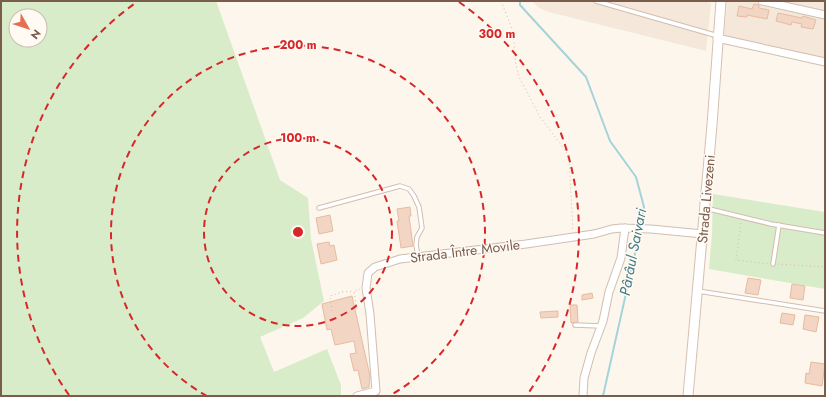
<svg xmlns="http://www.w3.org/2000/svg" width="826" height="397" font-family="Jost,sans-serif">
	<rect width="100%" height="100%" fill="#fdf6ec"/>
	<g fill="#f5e8da">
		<polygon points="532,1 704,1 711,3 706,51 549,12 539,8"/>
		<polygon points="727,1 825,1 825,59 724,40"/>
	</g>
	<g fill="#d8ecc9" fill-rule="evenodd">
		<path d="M1,1H216L280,180L308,198L311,239L324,301L303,318L260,337L274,372L327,349L341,385V396H1ZM16,16H40V40H16Z"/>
		<polygon points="713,194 825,212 825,289 709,269 712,234"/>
	</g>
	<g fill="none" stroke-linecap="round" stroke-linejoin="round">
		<g stroke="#a5d3da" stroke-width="2">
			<polyline points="520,1 520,5 586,77 610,141 636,177 644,207 640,227"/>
			<polyline points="603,396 640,231"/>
		</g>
	</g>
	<g fill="#f3d5c3" stroke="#e6bba3">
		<polygon points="754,4 759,5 759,8 769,10 767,19 747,15 747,17 737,16 739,6 752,9"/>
		<polygon points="778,13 802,18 803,16 816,20 813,29 801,27 802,24 792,22 791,25 776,21"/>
		<polygon points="410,207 411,216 409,216 413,246 401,248 397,221 399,221 397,209"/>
		<polygon points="330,215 333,231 319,234 316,218"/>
		<polygon points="329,242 330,246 334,245 337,260 321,264 317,244"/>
		<polygon points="748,278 761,280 758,295 745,293"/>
		<polygon points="792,284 805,286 803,300 790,298"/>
		<polygon points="592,293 593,298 582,300 582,295"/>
		<polygon points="352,296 370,376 369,387 362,389 358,370 354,371 350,354 356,353 354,341 335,345 331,329 327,330 322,304"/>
		<polygon points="570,305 577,305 578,322 571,323"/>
		<polygon points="558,311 558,317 541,318 540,312"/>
		<polygon points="782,313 795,315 793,325 780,323"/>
		<polygon points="805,315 819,317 816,332 803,329"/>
		<polygon points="811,362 825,364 822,386 805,383 806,373 809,374"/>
	</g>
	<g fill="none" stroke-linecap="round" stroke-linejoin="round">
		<defs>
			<g id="service">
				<polyline points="596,1 718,36"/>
				<polyline points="319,208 400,186 409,189 414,196 419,207 422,228 417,237 416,245 418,256"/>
				<polyline points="705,208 771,224 825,233"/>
				<polyline points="773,264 779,225"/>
				<polyline points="698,291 825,311"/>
				<polyline points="575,325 601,326"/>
			</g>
			<g id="minor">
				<polyline points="762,1 825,15"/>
				<polyline points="717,38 825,62"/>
				<polyline points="357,396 376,391 370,314 366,288 368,273 375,267 400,259 526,244 594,234 612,229 621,228 651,229 703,234"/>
				<polyline points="583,396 584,378 591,353 603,321 609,292 621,258 625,228"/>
			</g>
			<polyline id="secondary" points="688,396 712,125 721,1"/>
		</defs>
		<use href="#service" stroke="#d1beb0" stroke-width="5.5"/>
		<use href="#minor" stroke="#d1beb0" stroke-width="9"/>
		<use href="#secondary" stroke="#d6c0b0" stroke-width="11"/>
		<g stroke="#d9b8a5" stroke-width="1" stroke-dasharray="1 3" stroke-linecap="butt">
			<polyline points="501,1 513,31 516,65 519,77 540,117 565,150 569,158 573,231"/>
			<polyline points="741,223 736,260 769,264"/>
			<polyline points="778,264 825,267"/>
			<polyline points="357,309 354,291 360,289"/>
			<polyline points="332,311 330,296 342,292 354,291"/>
		</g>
		<use href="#service" stroke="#fff" stroke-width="3.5"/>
		<use href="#minor" stroke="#fff" stroke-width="7"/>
		<use href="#secondary" stroke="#fff" stroke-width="9"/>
	</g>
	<g fill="none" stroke="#d62828" stroke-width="2" stroke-dasharray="7 5">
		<circle cx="298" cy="232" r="94"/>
		<path d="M207 396A187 187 0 1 1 389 396"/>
		<path d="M69 395A281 281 0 0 1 137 2M459 2A281 281 0 0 1 527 395"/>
	</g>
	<g text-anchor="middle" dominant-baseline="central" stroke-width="3" stroke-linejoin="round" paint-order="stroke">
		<g font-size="14" fill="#7a5c4d" stroke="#fffaf3">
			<text transform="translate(706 199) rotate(-85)">Strada Livezeni</text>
			<text transform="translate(465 251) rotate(-7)">Strada Între Movile</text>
		</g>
		<g font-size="15" font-style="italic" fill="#437c86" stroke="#fffaf3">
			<text transform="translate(633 252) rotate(-79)">Pârâul Saivari</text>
		</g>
	</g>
	<circle cx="298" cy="232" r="6" fill="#d62828" stroke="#fffaf3" stroke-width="2"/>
	<g font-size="12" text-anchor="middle" font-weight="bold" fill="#d62828" stroke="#fffaf3" stroke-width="3" stroke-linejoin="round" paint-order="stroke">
		<text x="497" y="38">300 m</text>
		<text x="298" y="49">200 m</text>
		<text x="298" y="142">100 m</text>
	</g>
	<rect width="826" height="397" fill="none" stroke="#7a5c4d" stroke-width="4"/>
	<g transform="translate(28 28) rotate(129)"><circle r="19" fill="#fffaf3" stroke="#cabbb1"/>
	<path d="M0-3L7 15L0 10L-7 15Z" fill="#e76f51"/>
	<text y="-6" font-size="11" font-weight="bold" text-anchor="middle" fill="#7a5c4d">N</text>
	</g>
</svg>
